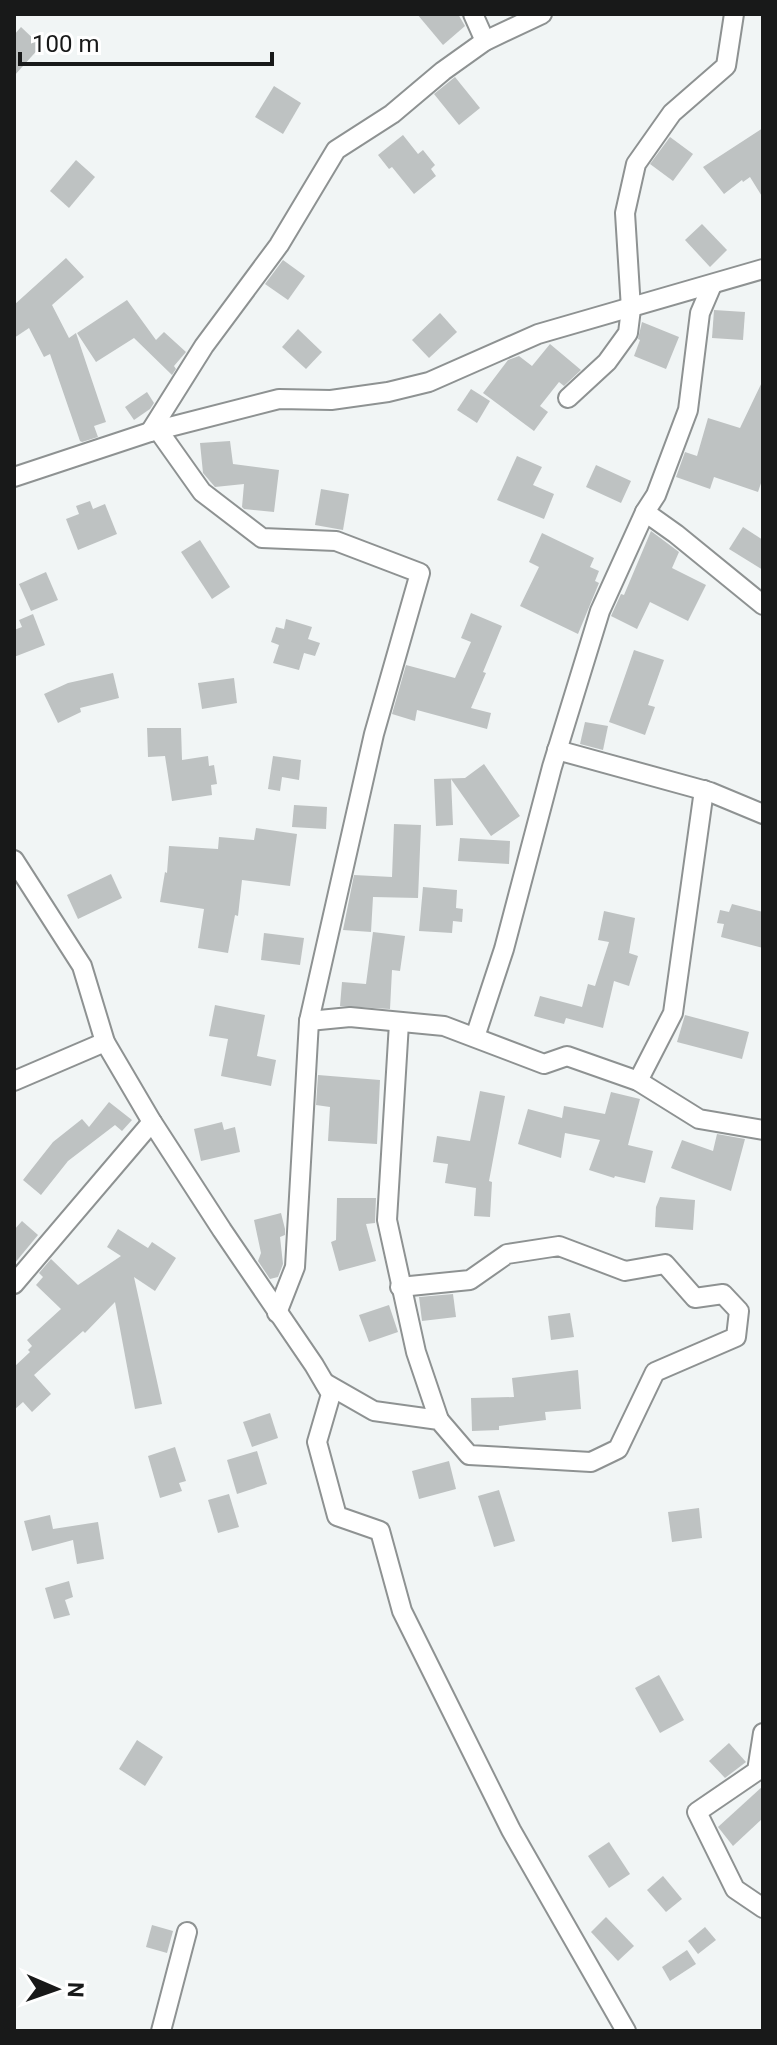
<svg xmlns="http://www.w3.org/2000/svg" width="777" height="2045" font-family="Roboto,sans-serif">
	<rect width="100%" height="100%" fill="#f1f5f5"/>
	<g fill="#bec2c2">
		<polygon points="417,14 458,14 465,26 443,45"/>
		<polygon points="21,27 41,46 14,76 14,35"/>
		<polygon points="455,77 480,108 459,125 434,94"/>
		<polygon points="274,86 301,103 283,134 255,117"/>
		<polygon points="763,128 763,198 750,177 743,182 742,180 724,194 703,167"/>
		<polygon points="403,135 418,154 423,150 435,165 431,169 436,176 414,194 392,167 389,169 378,155"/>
		<polygon points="670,137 693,154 673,181 650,164"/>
		<polygon points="76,160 95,177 69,208 50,191"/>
		<polygon points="702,224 727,250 710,267 685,240"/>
		<polygon points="66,258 84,277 52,305 69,338 76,333 106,422 94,426 98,437 82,442 80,441 50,354 44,357 29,328 14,338 14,305"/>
		<polygon points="283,260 305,276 288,300 265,284"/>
		<polygon points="127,300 156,340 164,332 186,352 174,366 176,369 172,375 134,338 96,362 77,333"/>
		<polygon points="714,310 745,312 743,340 712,338"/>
		<polygon points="440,313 457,332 429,358 412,340"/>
		<polygon points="642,322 679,337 666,369 634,356 640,340 638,339"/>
		<polygon points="298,329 322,352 306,369 282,347"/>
		<polygon points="550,344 581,370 564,386 559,382 540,406 548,412 534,431 483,393 508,360 519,356 532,366"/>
		<polygon points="763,380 763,477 758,492 714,477 710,489 676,477 685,452 697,456 708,418 740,428"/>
		<polygon points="471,389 490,401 477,423 457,410"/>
		<polygon points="147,392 154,403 150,409 134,420 125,407"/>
		<polygon points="230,441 233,464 279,470 274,512 244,509 242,507 244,484 215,487 203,473 200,443"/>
		<polygon points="517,456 542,467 533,485 554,494 544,519 497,500"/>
		<polygon points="596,465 631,481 621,503 586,487"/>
		<polygon points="321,489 349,494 343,530 315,525"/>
		<polygon points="90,501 93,509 105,504 117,534 78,550 66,519 79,514 76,506"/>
		<polygon points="743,527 763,540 763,570 729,549"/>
		<polygon points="651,531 679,552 672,568 706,585 688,621 650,602 637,629 611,616 621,594 624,595"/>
		<polygon points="542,533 594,558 590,567 599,571 595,581 599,583 578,634 520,606 539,567 529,562"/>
		<polygon points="200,540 230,587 212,599 181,552"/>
		<polygon points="46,572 58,600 31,611 19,584"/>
		<polygon points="471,613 502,626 483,672 486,673 471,708 491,713 487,729 417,710 415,721 392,714 406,665 455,678 471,642 461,638"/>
		<polygon points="33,614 45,645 14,657 14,630 22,627 19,620"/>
		<polygon points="286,619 312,627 308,639 320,643 315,656 304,653 299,670 273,663 279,645 271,642 276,627 284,629"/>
		<polygon points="634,650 664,660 648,705 655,707 645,735 609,722"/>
		<polygon points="113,673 119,698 80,708 81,712 58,723 44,694 68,683"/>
		<polygon points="234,678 237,703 202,709 198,683"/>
		<polygon points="585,722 608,726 603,750 580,744"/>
		<polygon points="147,728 181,728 182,760 208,756 209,766 214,765 217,784 211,785 212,795 172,801 165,756 148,757"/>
		<polygon points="273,756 301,760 299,780 282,777 280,791 268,789"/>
		<polygon points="484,764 520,816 491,836 451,779 453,825 436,826 434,779 465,778"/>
		<polygon points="294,805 327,807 326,829 292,827"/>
		<polygon points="394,824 421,825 418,898 373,897 371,932 343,930 354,875 392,877"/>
		<polygon points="256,828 297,834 290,886 242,880 238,916 235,915 228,953 198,948 204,909 160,902 165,872 167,873 169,846 218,849 219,837 254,840"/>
		<polygon points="460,838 510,841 509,864 458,861"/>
		<polygon points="111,874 122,898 78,919 67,895"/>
		<polygon points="423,887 457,890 456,908 463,909 462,922 453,921 452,933 419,931"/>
		<polygon points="732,904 763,912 763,948 721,937 724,924 717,923 720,910 729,912"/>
		<polygon points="604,911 635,918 629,953 638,956 629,986 614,981 603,1028 566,1018 564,1024 534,1016 540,996 582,1007 588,984 595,986 609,942 598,940"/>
		<polygon points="373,932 405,936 400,971 392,970 390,1009 340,1006 342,982 366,984"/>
		<polygon points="264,933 304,938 300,965 261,960"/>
		<polygon points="215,1005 265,1015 257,1056 276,1060 271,1086 221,1076 228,1039 209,1036"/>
		<polygon points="685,1015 749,1032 742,1059 677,1042"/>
		<polygon points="318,1075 380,1080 377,1144 328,1141 330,1107 316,1105"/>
		<polygon points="480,1091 505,1096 489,1181 492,1182 490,1217 474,1216 476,1188 445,1183 448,1164 433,1162 437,1136 470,1141"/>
		<polygon points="611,1092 640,1099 628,1145 653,1151 645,1183 615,1176 614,1178 589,1170 600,1140 565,1133 561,1158 518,1144 528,1109 562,1118 564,1106 605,1114"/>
		<polygon points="109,1102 132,1120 122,1131 115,1125 68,1161 41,1195 23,1180 53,1142 82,1119 89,1127"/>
		<polygon points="222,1122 224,1130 235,1127 240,1152 201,1161 194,1129"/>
		<polygon points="717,1134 745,1139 731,1191 671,1168 682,1140 713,1151"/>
		<polygon points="660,1197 695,1200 693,1230 655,1227 656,1207"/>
		<polygon points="337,1198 376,1198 375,1223 366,1224 376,1261 339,1271 331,1242 336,1240"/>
		<polygon points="281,1213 285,1229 285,1235 280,1237 283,1264 278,1277 270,1279 258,1261 261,1253 254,1220"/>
		<polygon points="22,1221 38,1235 14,1264 14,1230"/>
		<polygon points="118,1229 148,1248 152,1242 176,1258 155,1291 134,1277 162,1404 135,1409 115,1302 85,1333 83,1331 34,1375 51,1394 32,1412 23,1402 14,1410 14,1367 30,1352 28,1350 32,1346 27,1340 61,1309 36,1285 43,1277 39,1273 51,1259 78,1285 121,1256 107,1247"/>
		<polygon points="453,1294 456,1317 422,1321 419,1297"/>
		<polygon points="389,1305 398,1332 369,1342 359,1315"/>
		<polygon points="570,1313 574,1337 551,1340 548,1316"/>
		<polygon points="578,1370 581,1409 545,1412 546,1420 499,1426 499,1430 472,1431 471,1398 514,1397 512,1378"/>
		<polygon points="270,1413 278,1438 252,1447 243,1422"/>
		<polygon points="175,1447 186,1481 179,1483 182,1491 160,1498 148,1456"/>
		<polygon points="257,1451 267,1484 237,1494 227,1460"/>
		<polygon points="449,1461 456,1489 419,1499 412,1471"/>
		<polygon points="499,1490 515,1541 494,1547 478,1496"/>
		<polygon points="229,1494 239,1527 218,1533 208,1500"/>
		<polygon points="699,1508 702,1538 672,1542 668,1512"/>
		<polygon points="50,1515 53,1529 98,1522 104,1559 77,1564 73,1540 32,1551 24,1521"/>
		<polygon points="69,1581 73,1597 65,1600 70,1615 54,1619 45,1588"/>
		<polygon points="659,1675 684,1720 660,1733 635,1688"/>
		<polygon points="137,1740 163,1757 145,1786 119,1769"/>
		<polygon points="729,1743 746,1762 725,1778 709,1761"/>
		<polygon points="763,1786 763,1818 733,1846 718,1827"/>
		<polygon points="609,1842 630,1874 609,1888 588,1856"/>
		<polygon points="663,1876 682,1899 666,1912 647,1890"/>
		<polygon points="606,1917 634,1946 618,1961 591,1932"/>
		<polygon points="152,1925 173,1931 167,1953 146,1947"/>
		<polygon points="705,1927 716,1940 698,1954 688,1941"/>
		<polygon points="687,1950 696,1964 670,1981 662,1967"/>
	</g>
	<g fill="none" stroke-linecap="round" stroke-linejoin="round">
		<defs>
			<g id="street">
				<polyline points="473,14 485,41"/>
				<polyline points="568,398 607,362 628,333 631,309 625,213 636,164 672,113 726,66 734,14"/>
				<polyline points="158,430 202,492 262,538 336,541 420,573 374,734 309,1021 295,1267 277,1313"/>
				<polyline points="150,432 204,346 279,245 336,150 392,114 443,71 485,41 542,14"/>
				<polyline points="14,477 150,432 279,399 331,400 388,392 429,382 538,334 763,269"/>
				<polyline points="645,512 676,534 763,605"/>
				<polyline points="557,750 710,792 763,814"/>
				<polyline points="14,860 82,966 105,1042 152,1122 222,1230 314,1365 331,1394 317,1442 337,1516 380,1531 402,1611 511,1830 626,2031"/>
				<polyline points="309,1021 350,1017 444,1026 544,1064 567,1056 638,1081 699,1119 763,1130"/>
				<polyline points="399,1023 387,1220 416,1352 439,1420"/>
				<polyline points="475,1037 504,949 552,767 600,611 645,512 656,495 688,410 700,313 712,285"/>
				<polyline points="14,1081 105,1042"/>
				<polyline points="638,1081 673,1013 704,790"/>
				<polyline points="14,1284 152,1122"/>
				<polyline points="325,1383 374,1411 439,1420 469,1455 591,1462 618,1449 655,1372 736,1337 739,1311 723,1294 695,1298 665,1264 625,1271 559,1246 507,1254 470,1280 400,1287"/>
				<polyline points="763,1733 757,1771 697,1812 735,1889 763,1908"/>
				<polyline points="161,2031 187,1932"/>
			</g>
		</defs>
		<use href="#street" stroke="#8e9292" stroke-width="22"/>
		<use href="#street" stroke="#fff" stroke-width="18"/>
	</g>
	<rect width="777" height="2045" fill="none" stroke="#181919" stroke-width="32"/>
	<g transform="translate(56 1989) rotate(92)" stroke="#ffffff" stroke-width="6" paint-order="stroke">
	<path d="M0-6L14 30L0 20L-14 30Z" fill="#181919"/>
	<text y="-12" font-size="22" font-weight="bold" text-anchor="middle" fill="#181919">N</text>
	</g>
	<path d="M20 52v12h252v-12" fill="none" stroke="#181919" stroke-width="4"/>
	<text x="32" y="52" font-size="24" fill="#181919" stroke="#ffffff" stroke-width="6" paint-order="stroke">100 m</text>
</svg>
